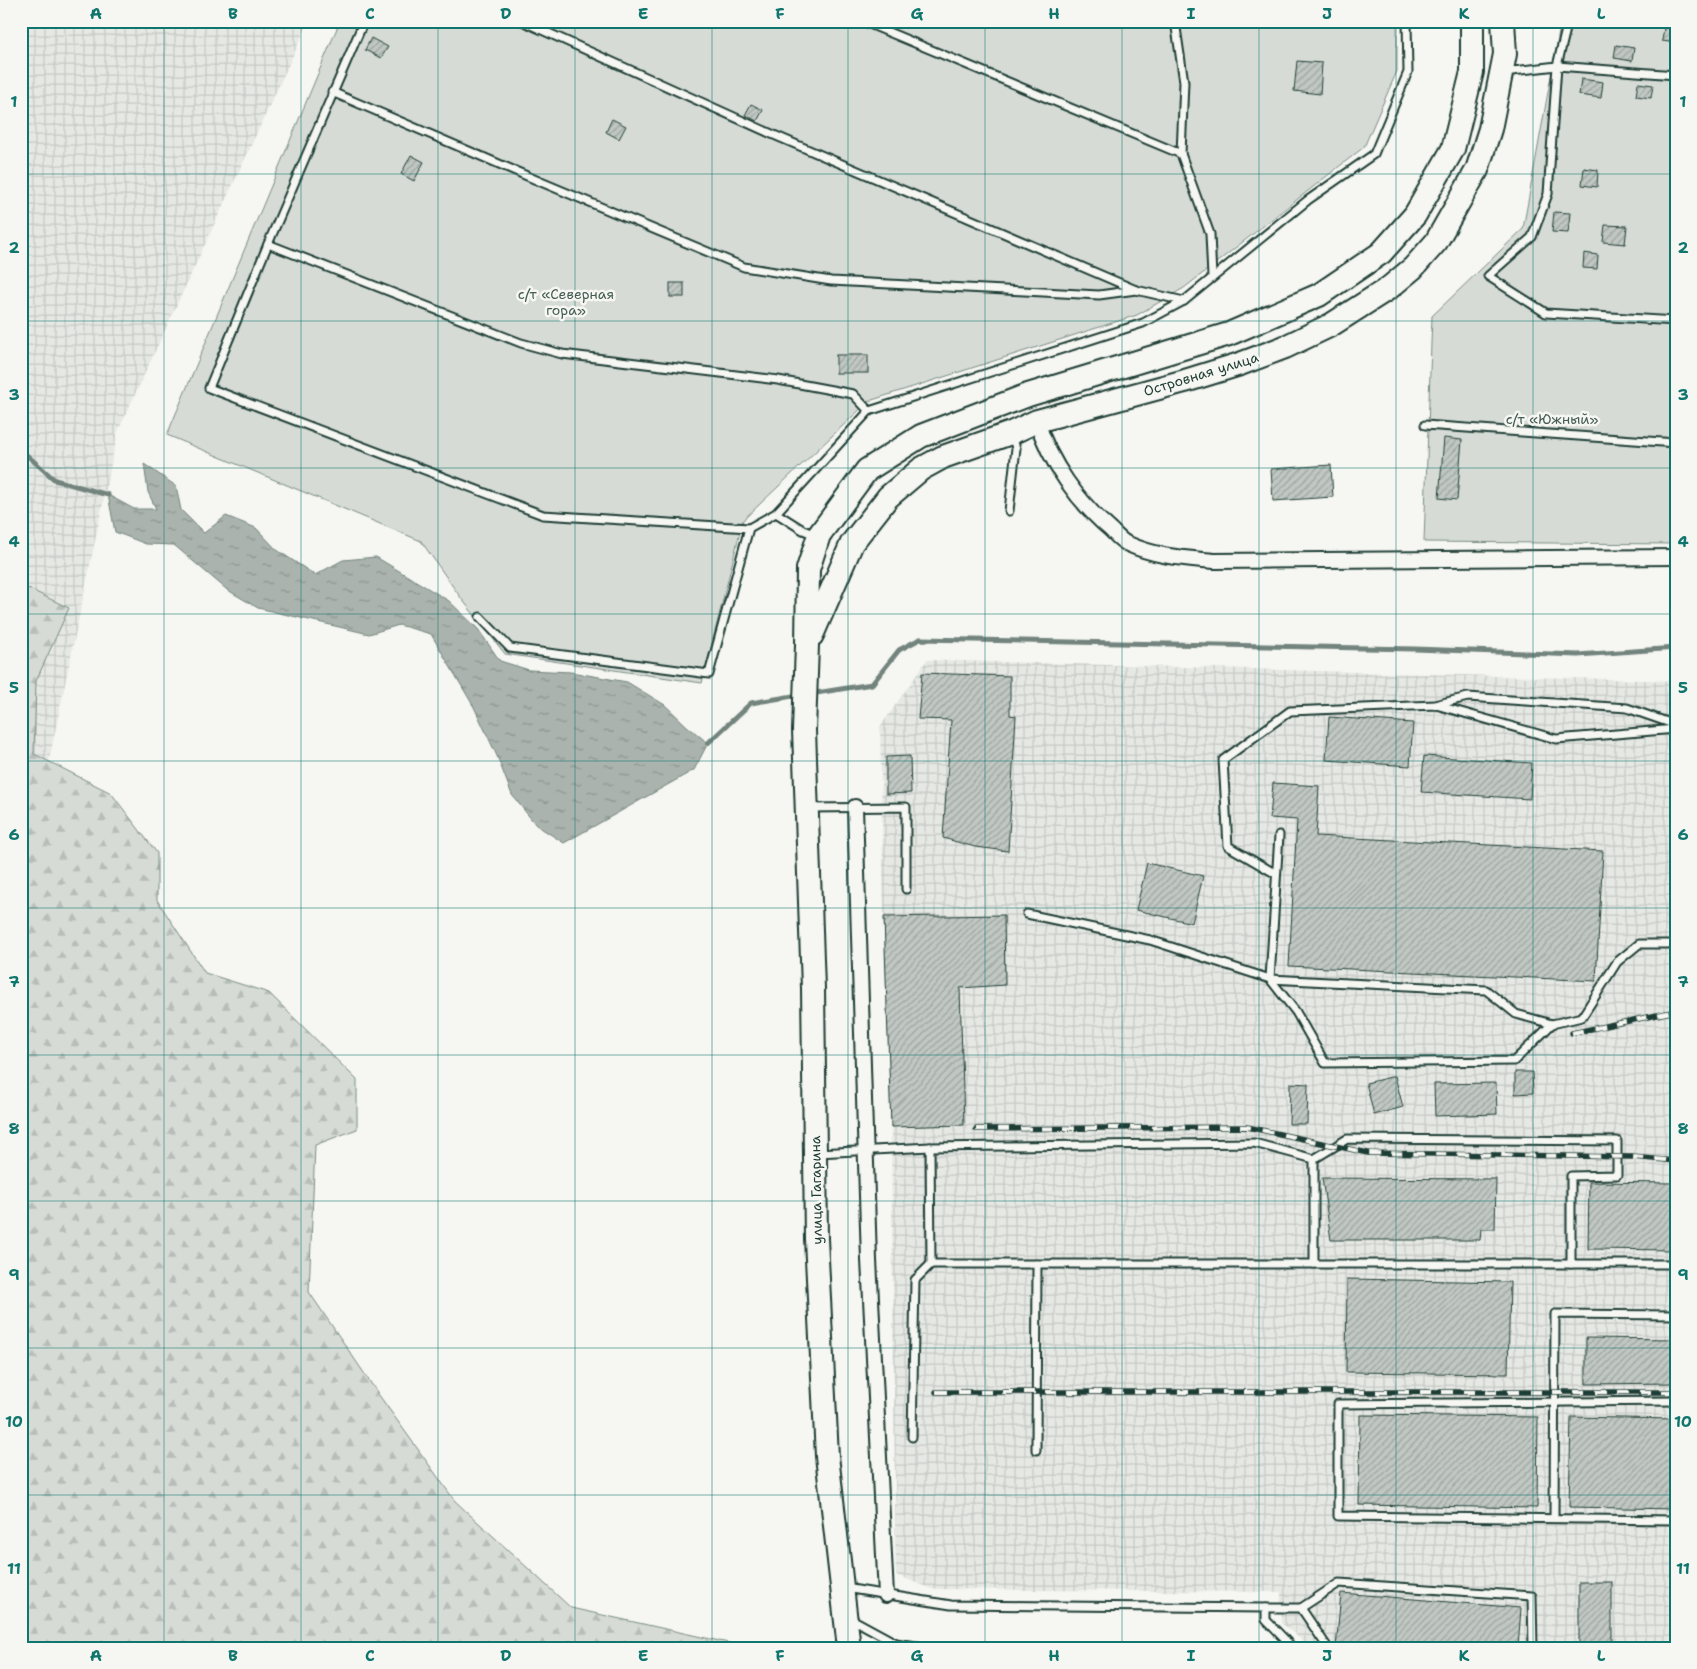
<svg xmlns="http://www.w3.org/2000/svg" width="1697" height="1669" font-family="'Shantell Sans',sans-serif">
	<defs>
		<pattern id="industrial-grid" width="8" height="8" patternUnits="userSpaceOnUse" patternTransform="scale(1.25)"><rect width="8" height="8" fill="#e6e8e4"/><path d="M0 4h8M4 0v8" fill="none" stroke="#c5c8c4"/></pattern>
		<pattern id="forest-firs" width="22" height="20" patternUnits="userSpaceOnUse" patternTransform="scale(1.25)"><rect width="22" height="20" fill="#d6dbd6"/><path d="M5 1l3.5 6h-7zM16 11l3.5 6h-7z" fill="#b7bdb8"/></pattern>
		<pattern id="water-ripples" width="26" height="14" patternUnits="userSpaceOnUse" patternTransform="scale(1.25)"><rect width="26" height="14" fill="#aab3ae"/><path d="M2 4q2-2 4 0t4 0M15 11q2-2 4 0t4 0" fill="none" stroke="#8a938e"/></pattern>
		<pattern id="building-hatch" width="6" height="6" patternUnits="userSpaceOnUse" patternTransform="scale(1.25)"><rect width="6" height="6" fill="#c1c8c3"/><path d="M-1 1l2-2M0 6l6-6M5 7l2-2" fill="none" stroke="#9ca49f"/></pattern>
	</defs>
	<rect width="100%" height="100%" fill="#f6f6f2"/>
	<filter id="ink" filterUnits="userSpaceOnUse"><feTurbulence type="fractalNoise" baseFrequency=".02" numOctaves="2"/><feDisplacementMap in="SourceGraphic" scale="10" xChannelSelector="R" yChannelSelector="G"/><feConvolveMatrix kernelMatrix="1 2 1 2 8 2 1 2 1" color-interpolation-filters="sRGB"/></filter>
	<g filter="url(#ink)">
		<g fill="url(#industrial-grid)">
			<polygon points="21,21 309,21 118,431 38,813 21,1648"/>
			<polygon points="927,660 1676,681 1676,1648 1311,1648 1281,1623 1281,1592 932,1589 896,1575 891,1127 884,917 880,727"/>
		</g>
		<polygon fill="url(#forest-firs)" stroke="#7a8c85" points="21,585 69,608 36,681 34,754 111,793 157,853 157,900 205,973 269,993 357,1080 357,1129 315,1145 309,1292 381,1398 455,1501 571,1608 751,1648 21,1648"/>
		<g fill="#d6dbd6" stroke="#7a8c85">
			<polygon points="340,21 1397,21 1397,71 1364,147 1184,288 1137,315 869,401 743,520 702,683 505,654 461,598 421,541 167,435"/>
			<polygon points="1561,21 1676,21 1676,544 1424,542 1432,316 1523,229"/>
		</g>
		<polygon fill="url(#water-ripples)" stroke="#72847d" points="144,464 176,486 181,510 204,533 226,516 256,528 277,550 315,575 343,560 376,557 449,601 478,629 500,661 529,670 571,672 627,682 665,705 687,726 708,743 694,770 564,843 536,825 512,795 497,756 474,707 431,634 399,625 369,634 258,608 226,589 174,545 146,544 115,532 108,495 134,509 156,509 148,492"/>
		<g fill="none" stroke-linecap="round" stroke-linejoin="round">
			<g stroke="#72847d" stroke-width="5">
				<polyline points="21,450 55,480 108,495"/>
				<polyline points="810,694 872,684 899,650 920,639 1415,649 1578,655 1676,648"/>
				<polyline points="708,743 751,703 799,695"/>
			</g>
		</g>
		<g fill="url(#building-hatch)" stroke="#1f3d34">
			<polygon points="1665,21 1676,21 1676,43 1662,41"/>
			<polygon points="371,38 388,47 381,58 365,50"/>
			<polygon points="1616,45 1634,48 1632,61 1614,58"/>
			<polygon points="1297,61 1322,63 1320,94 1294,91"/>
			<polygon points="1581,79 1603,82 1601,98 1579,95"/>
			<polygon points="1638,83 1653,85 1651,98 1636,96"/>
			<polygon points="751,104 763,110 757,121 745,115"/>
			<polygon points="612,119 626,126 619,139 606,132"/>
			<polygon points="411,155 424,162 414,181 401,174"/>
			<polygon points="1584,168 1598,170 1597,187 1582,185"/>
			<polygon points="1554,212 1570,213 1568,233 1552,232"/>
			<polygon points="1605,225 1627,226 1625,244 1603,242"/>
			<polygon points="1584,253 1598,255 1597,269 1583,268"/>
			<rect x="670" y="283" width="14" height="14"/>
			<rect x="836" y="355" width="32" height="18"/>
			<polygon points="1444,438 1462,440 1457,500 1439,498"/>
			<polygon points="1331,465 1333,497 1273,501 1271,469"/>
			<polygon points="922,673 1010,676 1010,715 1016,716 1008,851 975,847 943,838 951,720 918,719"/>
			<polygon points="1329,717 1413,723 1410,766 1326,760"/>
			<polygon points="910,756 911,793 886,794 886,757"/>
			<polygon points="1424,756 1532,763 1530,799 1421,792"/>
			<polygon points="1273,783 1319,786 1316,836 1603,851 1596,981 1289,966 1297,820 1270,818"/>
			<polygon points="1147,863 1203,876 1192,923 1136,910"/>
			<polygon points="1004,915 1005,985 960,988 964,1125 891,1127 884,917"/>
			<polygon points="1515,1072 1532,1072 1533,1093 1515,1094"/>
			<polygon points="1395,1076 1403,1107 1374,1115 1366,1083"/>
			<polygon points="1290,1083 1308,1084 1307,1124 1289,1124"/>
			<polygon points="1496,1083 1497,1114 1435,1116 1434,1084"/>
			<polygon points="1322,1178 1496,1179 1495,1229 1481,1229 1480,1240 1331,1240"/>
			<polygon points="1589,1182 1676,1183 1676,1250 1588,1249"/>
			<polygon points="1347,1279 1510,1282 1508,1374 1346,1372"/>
			<polygon points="1586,1338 1676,1339 1676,1383 1586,1384"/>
			<polygon points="1360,1415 1538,1417 1537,1508 1359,1505"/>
			<polygon points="1571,1417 1676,1419 1676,1509 1569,1507"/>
			<rect x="1579" y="1582" width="33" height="66"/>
			<polygon points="1341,1593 1521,1608 1518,1648 1336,1648"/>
		</g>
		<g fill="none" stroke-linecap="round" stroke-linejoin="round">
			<defs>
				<g id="lane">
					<polyline points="364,21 268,244 209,388 543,515 749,528 776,513 869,411 1143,323 1184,301 1308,200 1374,154 1408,72 1407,21"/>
					<polyline points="522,21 774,135 1136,290 1184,301"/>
					<polyline points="862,21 1181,154"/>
					<polyline points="1175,21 1184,82 1181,154 1210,234 1212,277"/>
					<polyline points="1568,21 1557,66 1548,194 1532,237 1488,276 1546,313 1676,321"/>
					<polyline points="1504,72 1557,66 1676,75"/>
					<polyline points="332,92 541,182 744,267 831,281 1099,295 1136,290"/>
					<polyline points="268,244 521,343 562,354 778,380 853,394 869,411"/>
					<polyline points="1425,425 1676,443"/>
					<polyline points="1009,511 1016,448 1012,436"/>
					<polyline points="776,513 803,530 816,535"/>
					<polyline points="480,617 510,648 709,674 749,528"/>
					<polyline points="1438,704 1468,697 1627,708 1676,725"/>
					<polyline points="809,808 906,807 906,889"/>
					<polyline points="1279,835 1270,979 1296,1012 1325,1063 1514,1061 1552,1024"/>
					<polyline points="1276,874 1228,846 1223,760 1290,711 1436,705 1556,739 1676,729"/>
					<polyline points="1027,914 1150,940 1270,979 1486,990 1516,1014 1552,1024 1582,1017 1617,962 1639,944 1676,944"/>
					<polyline points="818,1153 930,1147"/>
					<polyline points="1314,1159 1347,1139 1617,1141 1617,1175 1571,1176 1571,1264"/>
					<polyline points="931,1264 930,1147 1254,1143 1314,1159 1314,1264"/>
					<polyline points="1676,1401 1338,1404 1338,1516 1676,1520"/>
					<polyline points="912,1437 915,1280 931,1264 1676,1264"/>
					<polyline points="1036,1450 1037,1264"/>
					<polyline points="1554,1518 1555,1314 1676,1315"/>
					<polyline points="845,1588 951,1605 1266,1608 1266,1620 1293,1648"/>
					<polyline points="1266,1608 1301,1608 1339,1583 1532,1596 1533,1648"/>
					<polyline points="1301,1608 1328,1648"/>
					<polyline points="850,1618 896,1643 896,1648"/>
					<polyline points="896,1643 931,1648"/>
					<polyline points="21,1645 22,1648"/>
				</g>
				<g id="street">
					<path d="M1037,421C1050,463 1078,502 1111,530C1116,535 1122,542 1128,544C1157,557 1184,558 1214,561L1676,557"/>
					<polyline points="855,807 869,1260 886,1595"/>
				</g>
				<g id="primary">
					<polyline points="812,635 852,543 888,497 921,469 943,457 1011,433 1037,421 1185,381 1240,364 1285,347 1331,325 1389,288 1413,268 1436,242 1477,170 1490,129 1505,54 1503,21"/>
					<polyline points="849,1648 827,1456 816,1239 813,988 804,730 807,645 808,569 819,535 867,470 921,436 1028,395 1229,334 1319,295 1381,253 1415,215 1453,149 1472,72 1472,21"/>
				</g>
			</defs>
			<use href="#lane" stroke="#1f3d34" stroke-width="11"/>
			<use href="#street" stroke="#1f3d34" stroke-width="18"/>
			<use href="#primary" stroke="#1f3d34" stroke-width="26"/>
			<use href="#lane" stroke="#f6f6f2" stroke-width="7"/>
			<use href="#street" stroke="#f6f6f2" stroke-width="14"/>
			<use href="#primary" stroke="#f6f6f2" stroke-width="22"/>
			<defs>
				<g id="rail">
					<polyline points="1572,1033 1676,1011"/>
					<polyline points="976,1129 1247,1127 1368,1153 1632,1157 1676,1161"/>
					<polyline points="936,1392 1676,1392"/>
				</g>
			</defs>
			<use href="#rail" stroke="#1f3d34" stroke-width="5.5"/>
			<use href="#rail" stroke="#f6f6f2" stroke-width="4" stroke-dasharray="11" stroke-linecap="butt"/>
		</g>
	</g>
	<path fill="none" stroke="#0f766e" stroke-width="1" stroke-opacity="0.55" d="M164,21V1648M301,21V1648M438,21V1648M575,21V1648M712,21V1648M848,21V1648M985,21V1648M1122,21V1648M1259,21V1648M1396,21V1648M1533,21V1648M21,174H1676M21,321H1676M21,468H1676M21,614H1676M21,761H1676M21,908H1676M21,1055H1676M21,1201H1676M21,1348H1676M21,1495H1676"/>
	<g text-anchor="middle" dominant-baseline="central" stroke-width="5" stroke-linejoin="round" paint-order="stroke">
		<g font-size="14" fill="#445d54" stroke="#f6f6f2">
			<text x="566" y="294">с/т «Северная<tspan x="566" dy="16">гора»</tspan></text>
			<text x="1552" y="419">с/т «Южный»</text>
		</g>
		<g font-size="14" fill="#1f3d34" stroke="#f6f6f2">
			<text transform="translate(1201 374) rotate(-17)">Островная улица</text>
			<text transform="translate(816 1190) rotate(-91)">улица Гагарина</text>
		</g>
	</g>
	<rect width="1697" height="1669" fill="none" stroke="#f6f6f2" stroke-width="55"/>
	<rect x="28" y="28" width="1642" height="1614" fill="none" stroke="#0f766e" stroke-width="2"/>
	<g font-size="16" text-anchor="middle" font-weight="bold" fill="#0f766e">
		<text x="96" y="19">A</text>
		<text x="233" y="19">B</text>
		<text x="370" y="19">C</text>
		<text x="506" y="19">D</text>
		<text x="643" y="19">E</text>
		<text x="780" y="19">F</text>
		<text x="917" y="19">G</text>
		<text x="1054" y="19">H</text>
		<text x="1191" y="19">I</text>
		<text x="1327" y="19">J</text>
		<text x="1464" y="19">K</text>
		<text x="1601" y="19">L</text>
		<text x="14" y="107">1</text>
		<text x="1683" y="107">1</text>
		<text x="14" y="253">2</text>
		<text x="1683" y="253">2</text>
		<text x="14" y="400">3</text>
		<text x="1683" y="400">3</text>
		<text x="14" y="547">4</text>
		<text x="1683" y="547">4</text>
		<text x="14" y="693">5</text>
		<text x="1683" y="693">5</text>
		<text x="14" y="840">6</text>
		<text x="1683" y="840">6</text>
		<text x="14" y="987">7</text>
		<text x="1683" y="987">7</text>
		<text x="14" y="1134">8</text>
		<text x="1683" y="1134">8</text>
		<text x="14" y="1280">9</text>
		<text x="1683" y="1280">9</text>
		<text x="14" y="1427">10</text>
		<text x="1683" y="1427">10</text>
		<text x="14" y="1574">11</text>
		<text x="1683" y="1574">11</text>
		<text x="96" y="1661">A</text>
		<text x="233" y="1661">B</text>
		<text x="370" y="1661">C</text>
		<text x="506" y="1661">D</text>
		<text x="643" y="1661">E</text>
		<text x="780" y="1661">F</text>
		<text x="917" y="1661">G</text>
		<text x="1054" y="1661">H</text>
		<text x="1191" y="1661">I</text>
		<text x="1327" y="1661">J</text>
		<text x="1464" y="1661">K</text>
		<text x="1601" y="1661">L</text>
	</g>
</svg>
